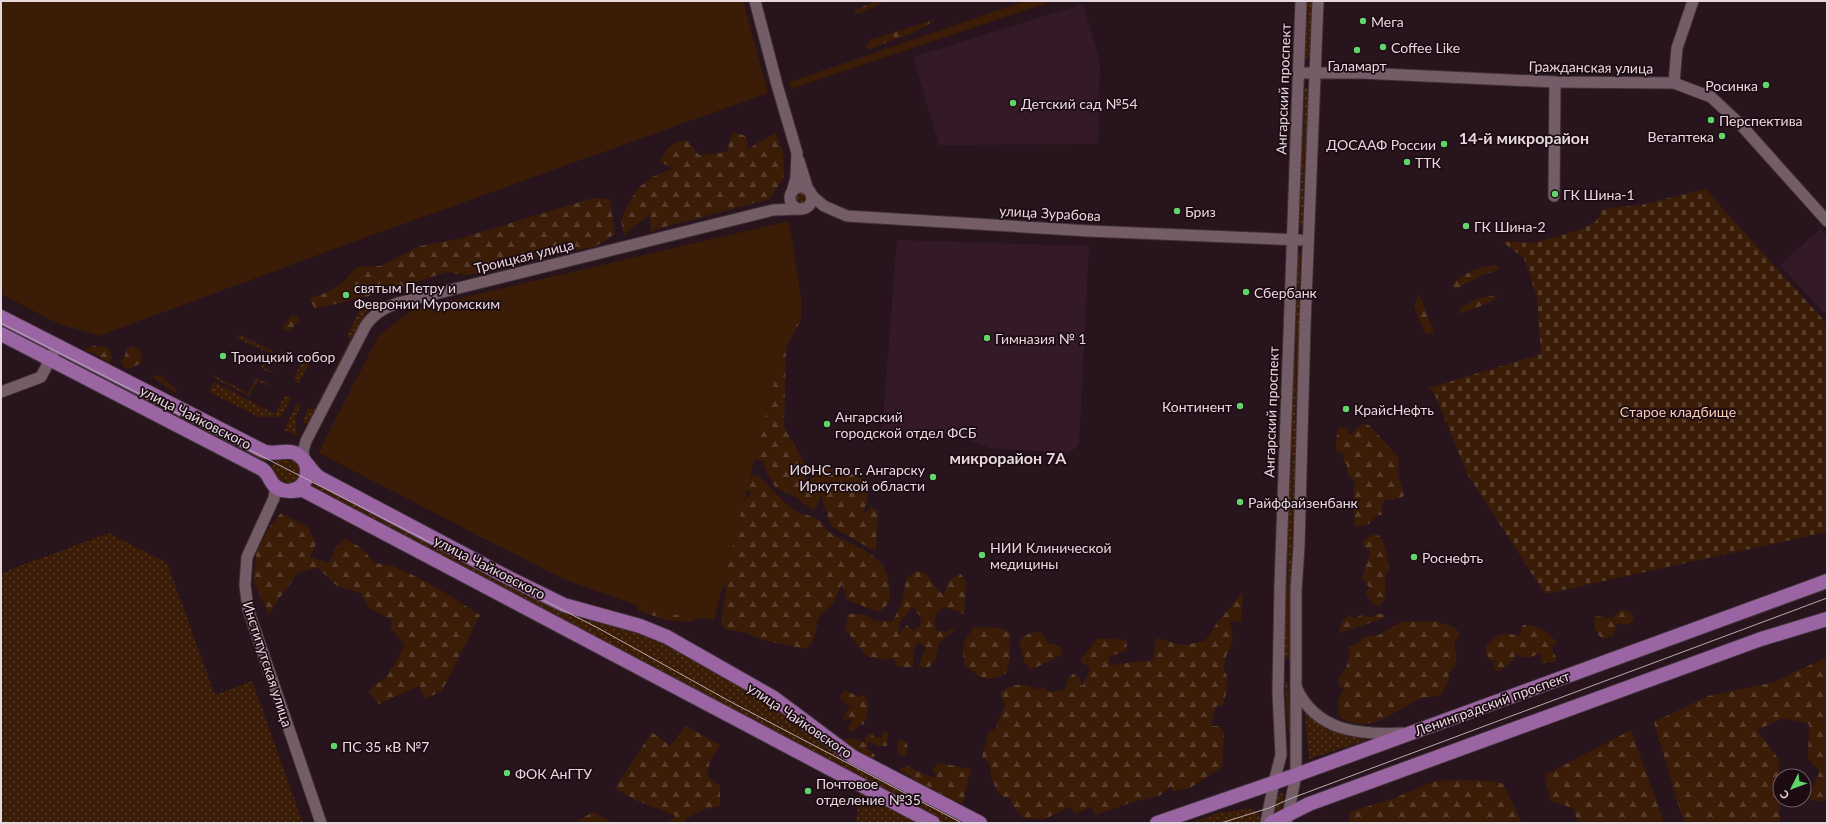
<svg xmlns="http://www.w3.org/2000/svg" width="1828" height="824" font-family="Lato,sans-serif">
	<defs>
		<pattern id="grass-dots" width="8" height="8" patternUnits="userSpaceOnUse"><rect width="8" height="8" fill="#3b1c07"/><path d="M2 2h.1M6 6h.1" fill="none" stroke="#573c2b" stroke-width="1.8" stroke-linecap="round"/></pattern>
		<pattern id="forest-firs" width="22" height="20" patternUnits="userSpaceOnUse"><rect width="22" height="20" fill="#3b1c07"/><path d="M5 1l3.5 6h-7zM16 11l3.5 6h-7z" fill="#573c2b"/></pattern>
		<pattern id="cemetery-stones" width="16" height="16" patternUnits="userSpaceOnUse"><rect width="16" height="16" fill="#3b1c07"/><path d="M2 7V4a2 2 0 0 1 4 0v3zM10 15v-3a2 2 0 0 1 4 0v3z" fill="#573c2b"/></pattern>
	</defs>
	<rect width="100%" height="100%" fill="#27141d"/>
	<g fill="#341a27">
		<polygon points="1083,4 1100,62 1098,144 939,145 913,57"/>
		<polygon points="1820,229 1827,236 1827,316 1780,265"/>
		<polygon points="897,240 1089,246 1079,445 1069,453 989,448 960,436 913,434 912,430 882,429"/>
	</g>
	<g fill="url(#grass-dots)">
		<polygon points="1306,1 1312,1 1310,58 1304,58"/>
		<polygon points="1304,88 1309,88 1303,226 1298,225"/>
		<circle cx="801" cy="198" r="7"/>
		<polygon points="1298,254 1301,254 1290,658 1283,658"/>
		<polygon points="362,305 367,307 368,310 308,424 304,424 303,420 308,408 314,410 351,338 347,336"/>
		<polygon points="239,334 272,351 264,367 274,373 274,374 261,368 269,353 237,338"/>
		<polygon points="303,360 309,363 299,383 293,380"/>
		<polygon points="83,363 267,457 264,464 80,369"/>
		<polygon points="213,375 248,393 256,378 269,384 268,386 258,381 249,396 212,377"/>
		<polygon points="214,382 275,414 285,395 291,397 281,417 259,417 209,392"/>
		<polygon points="297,403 301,404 295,419 297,436 284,430"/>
		<polygon points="289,454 305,471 289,489 284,489 271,469 276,459"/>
		<polygon points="312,478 590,618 654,638 684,654 753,691 968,823 942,823 308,486"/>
		<polygon points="109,533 167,563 215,695 252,681 303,823 1,823 1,573"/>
		<polygon points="1285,682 1288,682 1291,730 1288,731"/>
		<polygon points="1305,712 1328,730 1367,740 1309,759"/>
		<polygon points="860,791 923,823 856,823"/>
		<polygon points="1282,793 1284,796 1281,811 1276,814 1273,810 1277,794"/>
		<polygon points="1247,809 1254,809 1261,817 1261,823 1190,823 1218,813"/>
	</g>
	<g fill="url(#forest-firs)" fill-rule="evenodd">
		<path d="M875,1H885L868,10L856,14L854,11C860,6 868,6 875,1Z"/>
		<path d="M935,19C916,36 891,38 870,50L866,47L870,40Z"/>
		<path d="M732,132L746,136L748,149L775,132L783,152L784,177L770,199C732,208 694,220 656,229L651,233L650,214L624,235L621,221L627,206L638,188L652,177L674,168L659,162L667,149L678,141H688L699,155L727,152Z"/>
		<path d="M593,198L610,199L615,234L596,246L544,257L517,260L499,271L466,275L446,272L393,290L315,309L309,298C334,291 340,287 357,267L380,266L420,246L458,239Z"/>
		<path d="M1495,265L1500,269L1476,278L1455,290L1452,285C1463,273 1479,267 1495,265Z"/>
		<path d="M1419,295L1434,332L1427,335C1420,320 1410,310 1419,295Z"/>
		<polygon points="1498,295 1491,302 1459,314 1461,307 1479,298"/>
		<path d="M801,296L800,322L786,347L784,427L806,466V484L809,483L817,467C830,469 868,472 868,490C868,499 865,507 863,515L872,507L878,512L876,552L831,526L821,496L814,511L797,498L775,487L764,467V461L751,459L738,477L758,475C768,485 785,505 796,511C803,515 811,515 817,519C823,522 826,530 832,534C865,552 895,556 889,603L879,612L847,600L842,584L834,602L817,620L816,632L813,641L807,649L766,641L743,632L727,630L721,624L727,585L714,590L707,612L691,622L666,620L637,610L646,589L731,516L752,492L739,488L506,550L319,452L379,335Z"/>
		<polygon points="292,315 296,316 300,321 289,331 284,331 282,328"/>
		<polygon points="95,346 106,347 111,352 112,359 109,363 92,352 84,351 86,348"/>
		<polygon points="132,346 141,351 141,363 131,368 125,368 120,361 125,356 126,350"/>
		<polygon points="160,375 178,391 175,393 152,377"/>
		<polygon points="1363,424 1369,425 1399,458 1398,475 1404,495 1402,498 1385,500 1382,504 1382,515 1377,515 1369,524 1354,527 1355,517 1352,505 1354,498 1353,490 1356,486 1353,479 1347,474 1347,465 1343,461 1344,455 1336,451 1336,439 1339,427 1348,428 1348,434 1353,434 1356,429"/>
		<polygon points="281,513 308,527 316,544 310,557 329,563 335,549 344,538 360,547 375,563 391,565 419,578 444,592 480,615 442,691 425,699 419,686 379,704 368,691 388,675 405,645 391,629 392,620 369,608 361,593 337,586 317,567 298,573 278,600 269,615 253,580 257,549 271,525"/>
		<path d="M1377,534C1387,542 1388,559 1389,571L1385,575C1384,589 1390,594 1379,607L1373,604L1366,594L1369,587L1362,578L1370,552L1364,547L1362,542L1371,535Z"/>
		<path d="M917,571L927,574L938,591L944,595C947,583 949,578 961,574L966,582L964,614L945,607C934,613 934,619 936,630L946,632L959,626L939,643L935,660L929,667L922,668L919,665L926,648L919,642L914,647L913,667H898L892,657L885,660L867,656L845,629L848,614H862L876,621H893L903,599L906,579ZM913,607L921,617L920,626L913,631L907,625L899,634L900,622Z"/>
		<path d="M1243,592L1241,621L1229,622C1239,646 1225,648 1224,667C1224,670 1226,674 1227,677C1228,687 1226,696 1223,705L1215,707L1211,726H1219L1224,734L1222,767L1190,788L1173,791L1171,786L1161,795L1133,802L1101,813L1098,816L1090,807L1076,814L1069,807L1045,819L1023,818L1013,806L1010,798L1001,796C994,786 989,775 990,763L982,757L989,732L996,728L1005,705L1000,693C1012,683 1024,682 1037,690L1042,687L1051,692L1065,689L1069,678L1074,673L1080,679L1082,687L1091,669L1080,660L1098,638L1126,640L1127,650L1109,657L1110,665L1153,660L1156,638L1183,645L1205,641L1217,623Z"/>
		<path d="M1621,609L1631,612L1634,618L1631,623L1628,625L1617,623L1613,636L1602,639C1596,633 1592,624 1595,616L1613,618Z"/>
		<polygon points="1349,614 1355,619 1360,615 1373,617 1377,614 1383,614 1385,618 1339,633 1342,622"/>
		<path d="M1429,621C1440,623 1454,623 1460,634L1454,644C1457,656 1459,664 1449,673L1448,684L1439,696C1431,697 1424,697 1417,700C1392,713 1368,735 1340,717L1338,702L1344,688L1339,686C1337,677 1344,673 1347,665C1350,659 1348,652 1349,646L1360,642L1363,637L1379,635L1401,622Z"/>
		<path d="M1523,625C1536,624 1549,633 1557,642L1551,648L1556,657L1555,662L1542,663L1541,653C1532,656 1524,662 1516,653L1515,658L1499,672L1494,668L1495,661H1490L1486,654V646C1499,633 1501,631 1520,636Z"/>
		<polygon points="973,627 1000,628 1010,633 1010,661 1006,673 1002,676 987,679 980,677 965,665 963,653 964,643"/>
		<polygon points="1035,632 1043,633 1046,640 1050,644 1055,644 1061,648 1063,654 1031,670 1025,663 1019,641 1028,634"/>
		<polygon points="1827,657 1827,802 1807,799 1820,771 1808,759 1809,724 1783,718 1757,730 1779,760 1780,823 1685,823 1677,801 1654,722 1708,696 1774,682"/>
		<path d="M845,690L859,697L863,694C871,702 869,714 864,724L859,725L852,732L848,729L853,718L843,720L848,708L854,707L848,705L841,700L840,696Z"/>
		<polygon points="686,726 720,745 710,761 707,776 720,785 720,806 702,810 685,820 688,823 667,823 676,816 635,800 615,788 652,732 670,746"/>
		<polygon points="1631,730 1664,823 1578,823 1573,808 1550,801 1545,775"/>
		<path d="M868,732L875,737L882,738L883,732H888L887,746H878L868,741L867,748L875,755L873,761L865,759L845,743V739C853,738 857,738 864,743Z"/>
		<path d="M899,739C909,742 910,748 905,756L899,755L897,744Z"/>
		<path d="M940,763L971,769L963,803C951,802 943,794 932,789C920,782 910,778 899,769L908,766L925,775L938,778L932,769Z"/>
		<polygon points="1459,780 1495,781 1503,784 1522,823 1350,823 1349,812 1392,799 1435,781"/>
		<polygon points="593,812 613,823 574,823"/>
	</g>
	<polygon fill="url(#cemetery-stones)" points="1705,189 1827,324 1827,532 1545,594 1468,475 1435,395 1429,388 1541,354 1537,297 1524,258 1501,241 1534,243 1580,230 1595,222 1600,216 1601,209 1641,205"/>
	<g fill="#3b1c07">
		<polygon points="1,1 743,1 768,93 353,242 99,336 57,323 1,294"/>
		<polygon points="1025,1 1053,1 791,89 789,82"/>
		<polygon points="789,221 801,296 801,319 784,343 714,620 656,612 563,579 319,453 379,335 414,309"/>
	</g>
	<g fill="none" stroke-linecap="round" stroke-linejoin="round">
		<defs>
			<g id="minor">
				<polyline points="755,1 777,85 797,153 796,178 792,192"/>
				<polyline points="1299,73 1361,73 1555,82 1674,83 1711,97 1740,124 1827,221"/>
				<polyline points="1674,83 1677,48 1693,1"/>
				<polyline points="799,161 808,190"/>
				<circle cx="801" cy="198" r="11"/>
				<polyline points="811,195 824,206 847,216 1089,231 1300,240"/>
				<polyline points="1554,196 1555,82"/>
				<polyline points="1,392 41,377 57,346"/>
				<path d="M305,462L303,451L306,441L366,325C375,313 384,308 398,303L773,210L800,209"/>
				<polyline points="272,483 275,490 274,498 247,557 245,585 248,609 321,823"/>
				<path d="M1296,687C1316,732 1360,735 1403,733"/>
				<polyline points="1287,820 1296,775 1296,591 1299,546 1305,325 1318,1"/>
				<polyline points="1266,823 1274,782 1281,755 1278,692 1280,585 1301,1"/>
			</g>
			<g id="major">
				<path d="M1,317L263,451C274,456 285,449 295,453C306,458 310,472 320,478L507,577L564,605L640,626L667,637L774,698L853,757L980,823"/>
				<path d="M1,334L262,469C268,473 269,479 273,484C281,493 294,493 302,485C308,479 308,472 306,464"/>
				<polyline points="291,491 303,490 933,823"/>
				<polyline points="1157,823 1296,775 1827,581"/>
				<polyline points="1271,823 1309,804 1761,639 1827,619"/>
			</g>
		</defs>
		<use href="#minor" stroke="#3e3137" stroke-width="13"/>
		<use href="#major" stroke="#3e3137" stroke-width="16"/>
		<use href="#minor" stroke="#755d68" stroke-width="11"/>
		<use href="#major" stroke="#9a65a2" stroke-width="14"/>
		<g stroke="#b8a9b0" stroke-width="1">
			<polyline points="1,323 598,628 731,702 962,823"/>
			<polyline points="1221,823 1269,808 1292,798 1827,598"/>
		</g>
	</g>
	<g fill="#5fd56b" stroke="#1d0b14" stroke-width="1.5">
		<circle cx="1363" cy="21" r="4"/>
		<circle cx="1383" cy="47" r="4"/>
		<circle cx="1357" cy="50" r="4"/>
		<circle cx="1766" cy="85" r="4"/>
		<circle cx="1013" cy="103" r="4"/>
		<circle cx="1711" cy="120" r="4"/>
		<circle cx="1722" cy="136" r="4"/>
		<circle cx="1444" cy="144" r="4"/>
		<circle cx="1407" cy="162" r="4"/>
		<circle cx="1555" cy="194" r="4"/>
		<circle cx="1177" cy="211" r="4"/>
		<circle cx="1466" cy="226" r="4"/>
		<circle cx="1246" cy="292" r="4"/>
		<circle cx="346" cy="295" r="4"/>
		<circle cx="987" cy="338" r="4"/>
		<circle cx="223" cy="356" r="4"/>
		<circle cx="1240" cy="406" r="4"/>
		<circle cx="1346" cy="409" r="4"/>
		<circle cx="827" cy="424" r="4"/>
		<circle cx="933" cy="477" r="4"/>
		<circle cx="1240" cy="502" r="4"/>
		<circle cx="982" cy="555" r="4"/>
		<circle cx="1414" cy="557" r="4"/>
		<circle cx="334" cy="746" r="4"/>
		<circle cx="507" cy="773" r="4"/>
		<circle cx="808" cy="791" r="4"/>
	</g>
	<g text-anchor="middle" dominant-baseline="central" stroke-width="3.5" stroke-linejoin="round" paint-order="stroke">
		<g font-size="14" fill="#e6d8de" stroke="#1d0b14" text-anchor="start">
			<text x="1371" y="21">Мега</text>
			<text x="1391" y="47">Coffee Like</text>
			<text x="1357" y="65" text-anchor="middle">Галамарт</text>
			<text x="1758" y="85" text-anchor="end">Росинка</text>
			<text x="1021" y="103">Детский сад №54</text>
			<text x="1719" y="120">Перспектива</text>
			<text x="1714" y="136" text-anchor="end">Ветаптека</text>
			<text x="1436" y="144" text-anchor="end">ДОСААФ России</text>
			<text x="1415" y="162">ТТК</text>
			<text x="1563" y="194">ГК Шина-1</text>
			<text x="1185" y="211">Бриз</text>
			<text x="1474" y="226">ГК Шина-2</text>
			<text x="354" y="287">святым Петру и<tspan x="354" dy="16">Февронии Муромским</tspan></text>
			<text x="1254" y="292">Сбербанк</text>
			<text x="995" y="338">Гимназия № 1</text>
			<text x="231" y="356">Троицкий собор</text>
			<text x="1232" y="406" text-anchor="end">Континент</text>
			<text x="1354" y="409">КрайсНефть</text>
			<text x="835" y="416">Ангарский<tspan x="835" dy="16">городской отдел ФСБ</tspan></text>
			<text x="925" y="469" text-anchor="end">ИФНС по г. Ангарску<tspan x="925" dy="16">Иркутской области</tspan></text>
			<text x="1248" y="502">Райффайзенбанк</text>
			<text x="990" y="547">НИИ Клинической<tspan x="990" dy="16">медицины</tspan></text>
			<text x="1422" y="557">Роснефть</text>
			<text x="342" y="746">ПС 35 кВ №7</text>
			<text x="515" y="773">ФОК АнГТУ</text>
			<text x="816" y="783">Почтовое<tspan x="816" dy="16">отделение №35</tspan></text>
		</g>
		<g font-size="14" fill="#e6d8de" stroke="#1d0b14">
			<text transform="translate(1591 67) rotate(1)">Гражданская улица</text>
			<text transform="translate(1283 89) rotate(-88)">Ангарский проспект</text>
			<text transform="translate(1050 213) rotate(3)">улица Зурабова</text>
			<text transform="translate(524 256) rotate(-14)">Троицкая улица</text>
			<text transform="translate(1271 412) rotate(-88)">Ангарский проспект</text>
			<text transform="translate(196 417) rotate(27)">улица Чайковского</text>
			<text transform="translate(490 567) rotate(27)">улица Чайковского</text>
			<text transform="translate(268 664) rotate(72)">Институтская улица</text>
			<text transform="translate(1492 703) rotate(-20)">Ленинградский проспект</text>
			<text transform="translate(800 720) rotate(34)">улица Чайковского</text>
		</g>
		<g font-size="14" fill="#f9ccb2" stroke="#1d0b14">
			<text x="1678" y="411">Старое кладбище</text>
		</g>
		<g font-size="16" font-weight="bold" fill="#e6d8de" stroke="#1d0b14">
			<text x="1524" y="137">14-й микрорайон</text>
			<text x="1008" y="457">микрорайон 7А</text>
		</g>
	</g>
	<rect width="1828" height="824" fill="none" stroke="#e6d8de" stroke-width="4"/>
	<g transform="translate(1792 788) rotate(228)"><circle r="19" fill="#1d0b14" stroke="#6d5d65"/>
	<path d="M0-3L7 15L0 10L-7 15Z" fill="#5fd56b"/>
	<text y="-6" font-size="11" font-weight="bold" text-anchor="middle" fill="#e6d8de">С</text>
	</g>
</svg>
